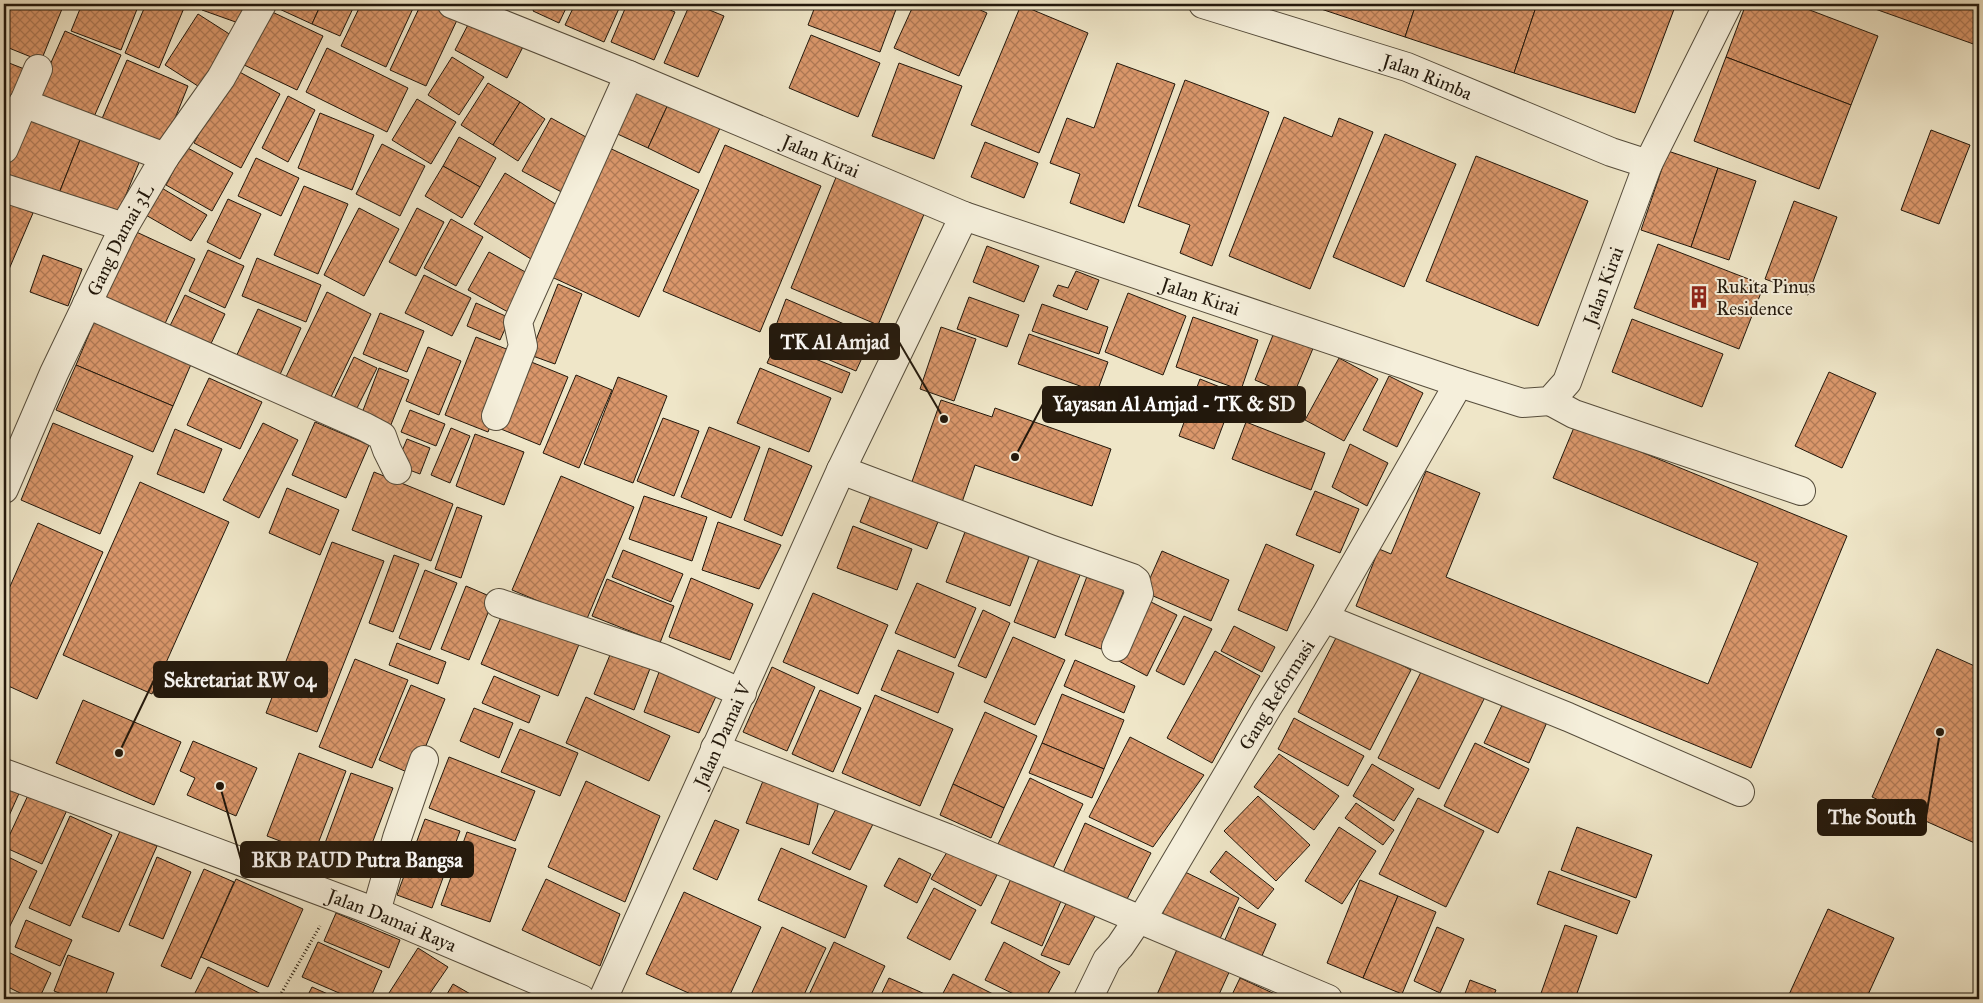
<svg xmlns="http://www.w3.org/2000/svg" width="1983" height="1003" font-family="'IM FELL Great Primer',serif">
	<defs>
		<pattern id="building-cross-hatch" width="8" height="8" patternUnits="userSpaceOnUse" patternTransform="scale(1.25)"><rect width="8" height="8" fill="#da976b"/><path d="M0 0l8 8M0 8l8-8" fill="none" stroke="#b07a56"/></pattern>
	</defs>
	<rect width="100%" height="100%" fill="#efe6c8"/>
	<filter id="stains"><feTurbulence type="fractalNoise" baseFrequency=".004" numOctaves="4"/><feColorMatrix values="0 0 0 0 .2 0 0 0 0 .09 0 0 0 0 .02 0 0 0 .5 -.17"/></filter>
	<radialGradient id="worn" r=".72"><stop offset=".6" stop-color="#630" stop-opacity="0"/><stop offset="1" stop-color="#630" stop-opacity=".3"/></radialGradient>
	<g fill="url(#building-cross-hatch)" stroke="#22180c">
		<polygon points="4,4 64,4 41,61 4,46"/>
		<polygon points="82,4 139,4 121,50 71,31"/>
		<polygon points="146,4 174,4 184,8 159,68 125,53"/>
		<polygon points="204,4 252,4 244,25 202,10"/>
		<polygon points="276,4 321,4 312,24 275,7"/>
		<polygon points="321,4 355,4 340,36 312,24"/>
		<polygon points="361,4 415,4 386,67 341,46"/>
		<polygon points="421,4 426,4 458,18 426,86 390,70"/>
		<polygon points="536,4 568,4 559,23 533,11"/>
		<polygon points="575,4 621,4 604,42 565,25"/>
		<polygon points="627,4 656,4 675,12 654,60 611,42"/>
		<polygon points="690,4 695,4 724,16 698,77 664,63"/>
		<polygon points="816,4 898,4 880,52 808,25"/>
		<polygon points="914,4 967,4 987,13 959,76 894,48"/>
		<polygon points="1323,4 1416,4 1405,37 1321,9"/>
		<polygon points="1416,4 1537,4 1514,73 1405,37"/>
		<polygon points="1537,4 1676,4 1635,113 1514,73"/>
		<polygon points="1746,4 1794,4 1878,36 1851,105 1726,57"/>
		<polygon points="1859,4 1881,4 1878,10"/>
		<polygon points="1881,4 1979,4 1979,46 1878,10"/>
		<polygon points="1021,5 1088,33 1039,153 971,125"/>
		<polygon points="268,10 323,36 297,90 242,64"/>
		<polygon points="198,14 234,37 201,88 165,65"/>
		<polygon points="473,15 525,43 507,78 455,50"/>
		<polygon points="65,31 121,55 90,126 34,101"/>
		<polygon points="811,35 880,63 858,117 789,88"/>
		<polygon points="327,48 408,88 387,132 306,92"/>
		<polygon points="452,57 484,77 459,115 428,95"/>
		<polygon points="1726,57 1851,105 1819,189 1694,141"/>
		<polygon points="127,60 188,86 164,146 101,121"/>
		<polygon points="4,61 32,72 4,126"/>
		<polygon points="899,63 962,86 934,159 872,136"/>
		<polygon points="1117,63 1175,84 1124,223 1070,203 1080,174 1050,163 1067,118 1094,128"/>
		<polygon points="234,69 280,94 241,168 194,143"/>
		<polygon points="1185,80 1269,112 1212,266 1180,253 1190,225 1138,206"/>
		<polygon points="488,83 520,102 493,145 461,125"/>
		<polygon points="633,83 670,100 648,148 611,131"/>
		<polygon points="288,96 315,110 288,162 262,148"/>
		<polygon points="417,99 456,122 431,164 392,140"/>
		<polygon points="670,100 722,124 699,173 648,148"/>
		<polygon points="520,102 545,119 518,161 493,145"/>
		<polygon points="31,109 84,130 56,201 4,176"/>
		<polygon points="320,113 374,135 352,190 298,168"/>
		<polygon points="1284,117 1332,137 1339,118 1373,132 1310,289 1229,256"/>
		<polygon points="551,118 597,143 569,196 522,171"/>
		<polygon points="84,130 143,153 114,224 56,201"/>
		<polygon points="1931,130 1970,145 1939,224 1901,210"/>
		<polygon points="1385,134 1456,164 1404,287 1333,257"/>
		<polygon points="459,137 496,158 480,187 443,166"/>
		<polygon points="985,142 1038,163 1024,198 971,177"/>
		<polygon points="382,144 425,166 400,216 356,194"/>
		<polygon points="603,145 699,190 639,317 543,273"/>
		<polygon points="725,145 821,186 760,332 663,291"/>
		<polygon points="186,147 233,173 212,211 166,185"/>
		<polygon points="1668,151 1718,168 1691,247 1641,230"/>
		<polygon points="1476,156 1588,201 1538,326 1426,281"/>
		<polygon points="256,158 299,178 281,216 238,196"/>
		<polygon points="443,166 480,187 462,218 425,196"/>
		<polygon points="1718,168 1756,181 1729,260 1691,247"/>
		<polygon points="839,170 927,207 878,325 791,288"/>
		<polygon points="505,173 562,208 531,259 474,224"/>
		<polygon points="304,186 348,204 318,274 274,255"/>
		<polygon points="160,187 207,215 191,241 144,214"/>
		<polygon points="228,199 261,214 240,259 207,242"/>
		<polygon points="4,201 33,213 4,281"/>
		<polygon points="1794,201 1837,217 1808,295 1765,279"/>
		<polygon points="359,208 399,229 364,296 324,275"/>
		<polygon points="417,208 444,222 416,276 389,262"/>
		<polygon points="451,219 483,237 456,286 424,268"/>
		<polygon points="132,230 195,259 162,330 99,300"/>
		<polygon points="1658,244 1764,285 1739,349 1634,308"/>
		<polygon points="987,246 1039,266 1024,302 973,282"/>
		<polygon points="208,250 244,266 225,308 189,291"/>
		<polygon points="489,252 529,274 508,312 468,290"/>
		<polygon points="43,255 82,269 68,306 30,292"/>
		<polygon points="257,258 321,285 306,322 242,296"/>
		<polygon points="1076,271 1099,280 1087,310 1053,296 1058,285 1068,288"/>
		<polygon points="424,275 471,298 452,336 405,313"/>
		<polygon points="558,284 582,294 555,364 530,355"/>
		<polygon points="327,292 371,314 329,401 285,379"/>
		<polygon points="1128,293 1186,316 1163,375 1105,352"/>
		<polygon points="185,295 225,314 208,350 167,332"/>
		<polygon points="969,297 1019,315 1007,347 957,329"/>
		<polygon points="786,299 872,336 856,371 772,336"/>
		<polygon points="476,303 510,318 500,340 467,326"/>
		<polygon points="1042,304 1108,327 1099,354 1032,331"/>
		<polygon points="258,309 301,328 278,379 235,359"/>
		<polygon points="380,313 424,331 407,372 363,354"/>
		<polygon points="1193,317 1258,340 1241,390 1176,367"/>
		<polygon points="1632,319 1723,354 1702,407 1612,372"/>
		<polygon points="95,320 192,362 173,406 76,365"/>
		<polygon points="941,327 976,339 954,401 920,389"/>
		<polygon points="1275,330 1314,346 1293,396 1255,380"/>
		<polygon points="1029,334 1108,362 1097,392 1018,364"/>
		<polygon points="476,337 519,354 488,432 445,415"/>
		<polygon points="776,343 850,373 842,393 767,363"/>
		<polygon points="428,347 461,361 439,415 406,401"/>
		<polygon points="354,357 377,368 352,418 330,407"/>
		<polygon points="1339,358 1378,379 1344,441 1305,420"/>
		<polygon points="524,359 568,377 540,445 496,427"/>
		<polygon points="76,365 173,406 153,452 56,410"/>
		<polygon points="379,368 409,380 388,432 359,421"/>
		<polygon points="760,368 831,398 809,452 737,423"/>
		<polygon points="1829,372 1876,393 1842,468 1795,446"/>
		<polygon points="576,375 612,390 579,468 543,453"/>
		<polygon points="1389,376 1423,393 1397,447 1363,430"/>
		<polygon points="618,377 667,396 633,483 584,464"/>
		<polygon points="209,378 262,402 240,449 187,425"/>
		<polygon points="1200,379 1235,393 1214,449 1179,436"/>
		<polygon points="941,400 992,417 995,408 1111,449 1092,506 975,465 960,508 909,490"/>
		<polygon points="410,410 445,424 436,446 401,432"/>
		<polygon points="663,418 699,431 674,496 637,481"/>
		<polygon points="315,422 369,445 346,498 292,475"/>
		<polygon points="1246,422 1325,453 1311,490 1232,459"/>
		<polygon points="53,423 133,456 100,534 21,500"/>
		<polygon points="263,423 298,440 259,518 223,500"/>
		<polygon points="1575,425 1847,536 1751,768 1356,606 1379,549 1391,554 1426,471 1480,493 1446,577 1708,684 1758,563 1553,478"/>
		<polygon points="709,427 760,447 731,518 681,497"/>
		<polygon points="451,428 470,436 450,483 431,475"/>
		<polygon points="175,429 222,449 204,493 157,474"/>
		<polygon points="475,434 524,452 504,505 456,486"/>
		<polygon points="407,439 430,448 420,474 396,465"/>
		<polygon points="1350,444 1388,463 1367,506 1332,487"/>
		<polygon points="769,448 812,466 782,536 744,520"/>
		<polygon points="374,472 453,504 431,561 352,530"/>
		<polygon points="561,476 634,507 586,621 512,590"/>
		<polygon points="140,482 229,522 152,694 63,655"/>
		<polygon points="287,488 339,510 320,555 269,533"/>
		<polygon points="873,490 940,517 927,549 860,522"/>
		<polygon points="1315,491 1359,509 1340,553 1296,535"/>
		<polygon points="644,496 707,517 692,561 629,539"/>
		<polygon points="457,507 482,516 461,578 435,569"/>
		<polygon points="718,522 781,545 759,589 702,570"/>
		<polygon points="38,523 103,552 37,699 4,684 4,600"/>
		<polygon points="968,524 1032,549 1010,606 946,582"/>
		<polygon points="853,526 912,549 897,590 837,568"/>
		<polygon points="332,542 384,561 317,732 266,713"/>
		<polygon points="1266,544 1314,565 1287,631 1238,610"/>
		<polygon points="623,550 683,574 671,602 612,577"/>
		<polygon points="1162,551 1229,580 1211,621 1144,592"/>
		<polygon points="1041,554 1082,570 1055,638 1014,622"/>
		<polygon points="394,555 419,564 393,632 369,623"/>
		<polygon points="425,570 457,583 430,650 399,638"/>
		<polygon points="1089,571 1126,585 1101,649 1065,635"/>
		<polygon points="691,578 753,604 730,660 669,637"/>
		<polygon points="607,579 674,606 660,643 592,616"/>
		<polygon points="917,583 976,608 955,658 895,633"/>
		<polygon points="466,586 494,598 469,660 441,649"/>
		<polygon points="813,593 888,625 858,694 783,662"/>
		<polygon points="1145,599 1177,615 1147,676 1115,659"/>
		<polygon points="504,610 580,642 558,696 481,664"/>
		<polygon points="983,610 1010,623 986,678 958,666"/>
		<polygon points="1184,616 1212,629 1184,685 1156,671"/>
		<polygon points="1234,626 1275,647 1262,672 1221,651"/>
		<polygon points="1339,632 1411,670 1370,750 1298,712"/>
		<polygon points="1013,637 1065,660 1035,725 984,702"/>
		<polygon points="397,643 446,662 438,684 389,665"/>
		<polygon points="1937,649 1979,668 1979,845 1872,797"/>
		<polygon points="612,650 651,666 634,710 594,694"/>
		<polygon points="898,650 954,673 938,713 881,690"/>
		<polygon points="1215,651 1260,676 1212,763 1167,738"/>
		<polygon points="355,659 408,680 372,768 319,747"/>
		<polygon points="1075,660 1135,686 1124,713 1064,686"/>
		<polygon points="1426,662 1487,693 1439,789 1378,758"/>
		<polygon points="661,667 719,690 699,733 644,712"/>
		<polygon points="772,667 815,687 787,751 743,732"/>
		<polygon points="494,676 540,696 529,723 482,703"/>
		<polygon points="411,685 445,699 414,775 379,760"/>
		<polygon points="820,690 861,708 833,772 792,754"/>
		<polygon points="1062,694 1124,720 1104,769 1042,743"/>
		<polygon points="875,695 953,729 920,806 842,773"/>
		<polygon points="586,697 670,736 649,781 566,743"/>
		<polygon points="83,700 181,742 154,805 56,763"/>
		<polygon points="1504,701 1548,720 1529,763 1484,743"/>
		<polygon points="474,708 513,723 499,758 460,741"/>
		<polygon points="985,712 1037,736 1004,808 953,784"/>
		<polygon points="1294,718 1364,756 1348,786 1278,749"/>
		<polygon points="520,729 578,753 560,796 501,772"/>
		<polygon points="1130,737 1204,775 1153,847 1089,817"/>
		<polygon points="193,741 257,768 236,816 187,795 195,778 180,771"/>
		<polygon points="1042,743 1104,769 1092,798 1029,773"/>
		<polygon points="1475,743 1529,769 1498,833 1444,806"/>
		<polygon points="299,753 346,771 314,854 267,836"/>
		<polygon points="1279,754 1339,796 1314,830 1254,787"/>
		<polygon points="449,757 535,791 515,841 429,808"/>
		<polygon points="1372,764 1414,789 1394,821 1353,796"/>
		<polygon points="351,773 393,788 362,870 321,854"/>
		<polygon points="765,776 819,800 809,845 746,823"/>
		<polygon points="1030,778 1083,804 1052,870 998,844"/>
		<polygon points="4,781 21,789 4,827"/>
		<polygon points="586,781 660,816 625,902 548,867"/>
		<polygon points="953,784 1004,808 991,838 940,815"/>
		<polygon points="30,791 68,808 42,864 4,847"/>
		<polygon points="1258,796 1310,845 1276,881 1224,831"/>
		<polygon points="1418,798 1484,831 1446,907 1379,874"/>
		<polygon points="1356,803 1394,830 1383,845 1345,818"/>
		<polygon points="836,809 873,824 850,870 812,853"/>
		<polygon points="70,816 112,835 70,926 29,908"/>
		<polygon points="425,819 460,831 432,908 397,895"/>
		<polygon points="715,820 739,830 717,880 693,869"/>
		<polygon points="1085,823 1151,853 1126,901 1063,873"/>
		<polygon points="1339,827 1376,851 1342,904 1305,881"/>
		<polygon points="1577,827 1652,855 1636,898 1561,870"/>
		<polygon points="120,831 157,846 119,932 82,917"/>
		<polygon points="467,832 516,849 490,922 441,905"/>
		<polygon points="950,847 999,871 981,906 931,879"/>
		<polygon points="781,848 867,886 845,938 758,900"/>
		<polygon points="1226,851 1274,889 1258,909 1210,872"/>
		<polygon points="4,855 37,871 5,936 4,936"/>
		<polygon points="157,857 191,872 163,939 129,925"/>
		<polygon points="899,858 931,874 917,903 884,886"/>
		<polygon points="204,869 234,882 191,979 161,966"/>
		<polygon points="1183,871 1239,898 1217,945 1160,919"/>
		<polygon points="1549,871 1630,901 1617,934 1537,904"/>
		<polygon points="1014,872 1064,894 1042,946 991,923"/>
		<polygon points="236,879 303,909 268,987 201,957"/>
		<polygon points="546,879 620,914 600,966 522,930"/>
		<polygon points="1360,880 1398,896 1363,978 1327,963"/>
		<polygon points="934,888 976,910 950,960 907,938"/>
		<polygon points="1072,891 1100,907 1069,965 1041,955"/>
		<polygon points="684,892 761,927 728,999 702,999 646,974"/>
		<polygon points="1398,896 1436,912 1402,994 1363,978"/>
		<polygon points="1239,907 1276,924 1261,958 1224,942"/>
		<polygon points="1828,909 1894,938 1866,999 1787,999"/>
		<polygon points="336,913 400,940 389,968 324,941"/>
		<polygon points="26,920 72,940 60,966 15,947"/>
		<polygon points="1565,925 1597,936 1575,999 1539,999"/>
		<polygon points="782,927 826,948 802,999 749,999"/>
		<polygon points="1437,927 1464,939 1440,993 1414,981"/>
		<polygon points="318,942 382,971 370,999 353,999 302,977"/>
		<polygon points="834,942 885,966 869,999 807,999"/>
		<polygon points="1004,942 1060,972 1045,999 1024,999 985,980"/>
		<polygon points="1179,945 1231,968 1217,999 1155,999"/>
		<polygon points="418,948 448,967 426,999 398,999 389,993"/>
		<polygon points="4,950 51,973 39,999 32,999 4,985"/>
		<polygon points="68,955 114,973 104,999 75,999 54,991"/>
		<polygon points="208,967 265,996 263,999 197,999 193,997"/>
		<polygon points="953,974 999,997 998,999 940,999"/>
		<polygon points="889,978 936,999 879,999"/>
		<polygon points="1240,978 1277,995 1275,999 1230,999"/>
		<polygon points="1470,980 1496,990 1492,999 1463,999"/>
		<polygon points="453,984 479,999 444,999"/>
		<polygon points="312,987 339,999 306,999"/>
		<polygon points="4,991 23,999 4,999"/>
	</g>
	<g fill="none" stroke-linecap="round" stroke-linejoin="round">
		<defs>
			<g id="minor">
				<path id="s1" d="M452,4L629,75L964,216L1459,383L1522,403L1550,401L1567,382L1648,164L1728,4"/>
				<path id="s2" d="M1203,4L1407,67L1611,152L1648,164"/>
				<polyline points="23,103 165,157"/>
				<polyline points="4,149 38,69"/>
				<polyline points="4,188 124,227"/>
				<polyline points="87,304 365,427 382,436 387,450 397,470"/>
				<polyline points="1550,401 1574,414 1801,491"/>
				<polyline points="496,416 523,346 518,322 629,75"/>
				<polyline points="841,470 1050,549 1132,578 1136,581 1139,594 1116,647"/>
				<path id="s3" d="M4,489L54,373L124,227L165,157L221,78L262,4"/>
				<polyline points="499,603 662,658 742,693"/>
				<polyline points="1324,618 1568,717 1740,792"/>
				<polyline points="715,748 947,838 1328,999"/>
				<path id="s4" d="M4,773L376,912L581,999"/>
				<polyline points="376,912 397,838 424,760"/>
				<path id="s5" d="M603,999L841,470L964,216"/>
				<path id="s6" d="M1088,999L1107,960L1120,946L1139,918L1142,919L1267,708L1324,618L1459,383"/>
			</g>
		</defs>
		<use href="#minor" stroke="#554c3b" stroke-width="30"/>
		<polyline stroke="#22180c" stroke-width="3" stroke-dasharray="1 2.5" stroke-linecap="butt" points="278,999 320,926"/>
		<use href="#minor" stroke="#f5efdb" stroke-width="28"/>
	</g>
	<defs>
		<symbol id="building-bare" viewBox="-9 -9 18 18"><path d="M-4-6H4V6H1V3H-1V6H-4ZM-2.5-4.3h1.7v1.8h-1.7ZM.8-4.3h1.7v1.8H.8ZM-2.5-1h1.7V.8h-1.7ZM.8-1h1.7V.8H.8Z" fill="#8f2418" stroke="#f5efdb" stroke-width="2.5" paint-order="stroke"/></symbol>
	</defs>
	<g fill-rule="evenodd">
		<use href="#building-bare" x="1683" y="281" width="32" height="32"/>
	</g>
	<g text-anchor="middle" dominant-baseline="central" stroke-width="4" stroke-linejoin="round" paint-order="stroke">
		<g font-size="19" fill="#22180c" stroke="#f5efdb">
			<text stroke="none"><textPath href="#s2" startOffset="236">Jalan Rimba</textPath></text>
			<text stroke="none"><textPath href="#s1" startOffset="399">Jalan Kirai</textPath></text>
			<text stroke="none"><textPath href="#s3" startOffset="275">Gang Damai 3L</textPath></text>
			<text stroke="none"><textPath href="#s1" startOffset="1299">Jalan Kirai</textPath></text>
			<text stroke="none"><textPath href="#s1" startOffset="804">Jalan Kirai</textPath></text>
			<text stroke="none"><textPath href="#s6" startOffset="361">Gang Reformasi</textPath></text>
			<text stroke="none"><textPath href="#s5" startOffset="290">Jalan Damai V</textPath></text>
			<text stroke="none"><textPath href="#s4" startOffset="415">Jalan Damai Raya</textPath></text>
		</g>
		<g font-size="19" fill="#22180c" stroke="#f5efdb" text-anchor="start">
			<text x="1716" y="286">Rukita Pinus<tspan x="1716" dy="22">Residence</tspan></text>
		</g>
	</g>
	<path fill="none" stroke="#22180c" stroke-width="2" d="M944 419L899 342M1015 457L1043 404M119 753L154 680M1940 732L1926 817M220 786L241 860"/>
	<g fill="#22180c" stroke="#f5efdb" stroke-width="2">
		<circle cx="944" cy="419" r="5"/>
		<circle cx="1015" cy="457" r="5"/>
		<circle cx="119" cy="753" r="5"/>
		<circle cx="1940" cy="732" r="5"/>
		<circle cx="220" cy="786" r="5"/>
	</g>
	<g fill="#22180c" stroke="#22180c" stroke-width="2">
		<rect x="770" y="324" width="129" height="35" rx="5"/>
		<rect x="1043" y="387" width="262" height="35" rx="5"/>
		<rect x="154" y="662" width="173" height="35" rx="5"/>
		<rect x="1818" y="800" width="108" height="35" rx="5"/>
		<rect x="241" y="842" width="232" height="35" rx="5"/>
	</g>
	<g font-size="20" text-anchor="middle" font-weight="bold" fill="#fff">
		<text x="835" y="349">TK Al Amjad</text>
		<text x="1174" y="411">Yayasan Al Amjad - TK &amp; SD</text>
		<text x="240" y="687">Sekretariat RW 04</text>
		<text x="1872" y="824">The South</text>
		<text x="357" y="867">BKB PAUD Putra Bangsa</text>
	</g>
	<rect width="1983" height="1003" fill="none" stroke="#efe6c8" stroke-width="20"/>
	<rect x="5" y="5" width="1973" height="993" fill="none" stroke="#22180c" stroke-width="2.5"/>
	<rect x="10" y="10" width="1963" height="983" fill="none" stroke="#22180c"/>
	<rect width="100%" height="100%" filter="url(#stains)"/>
	<rect width="100%" height="100%" fill="url(#worn)"/>
</svg>
